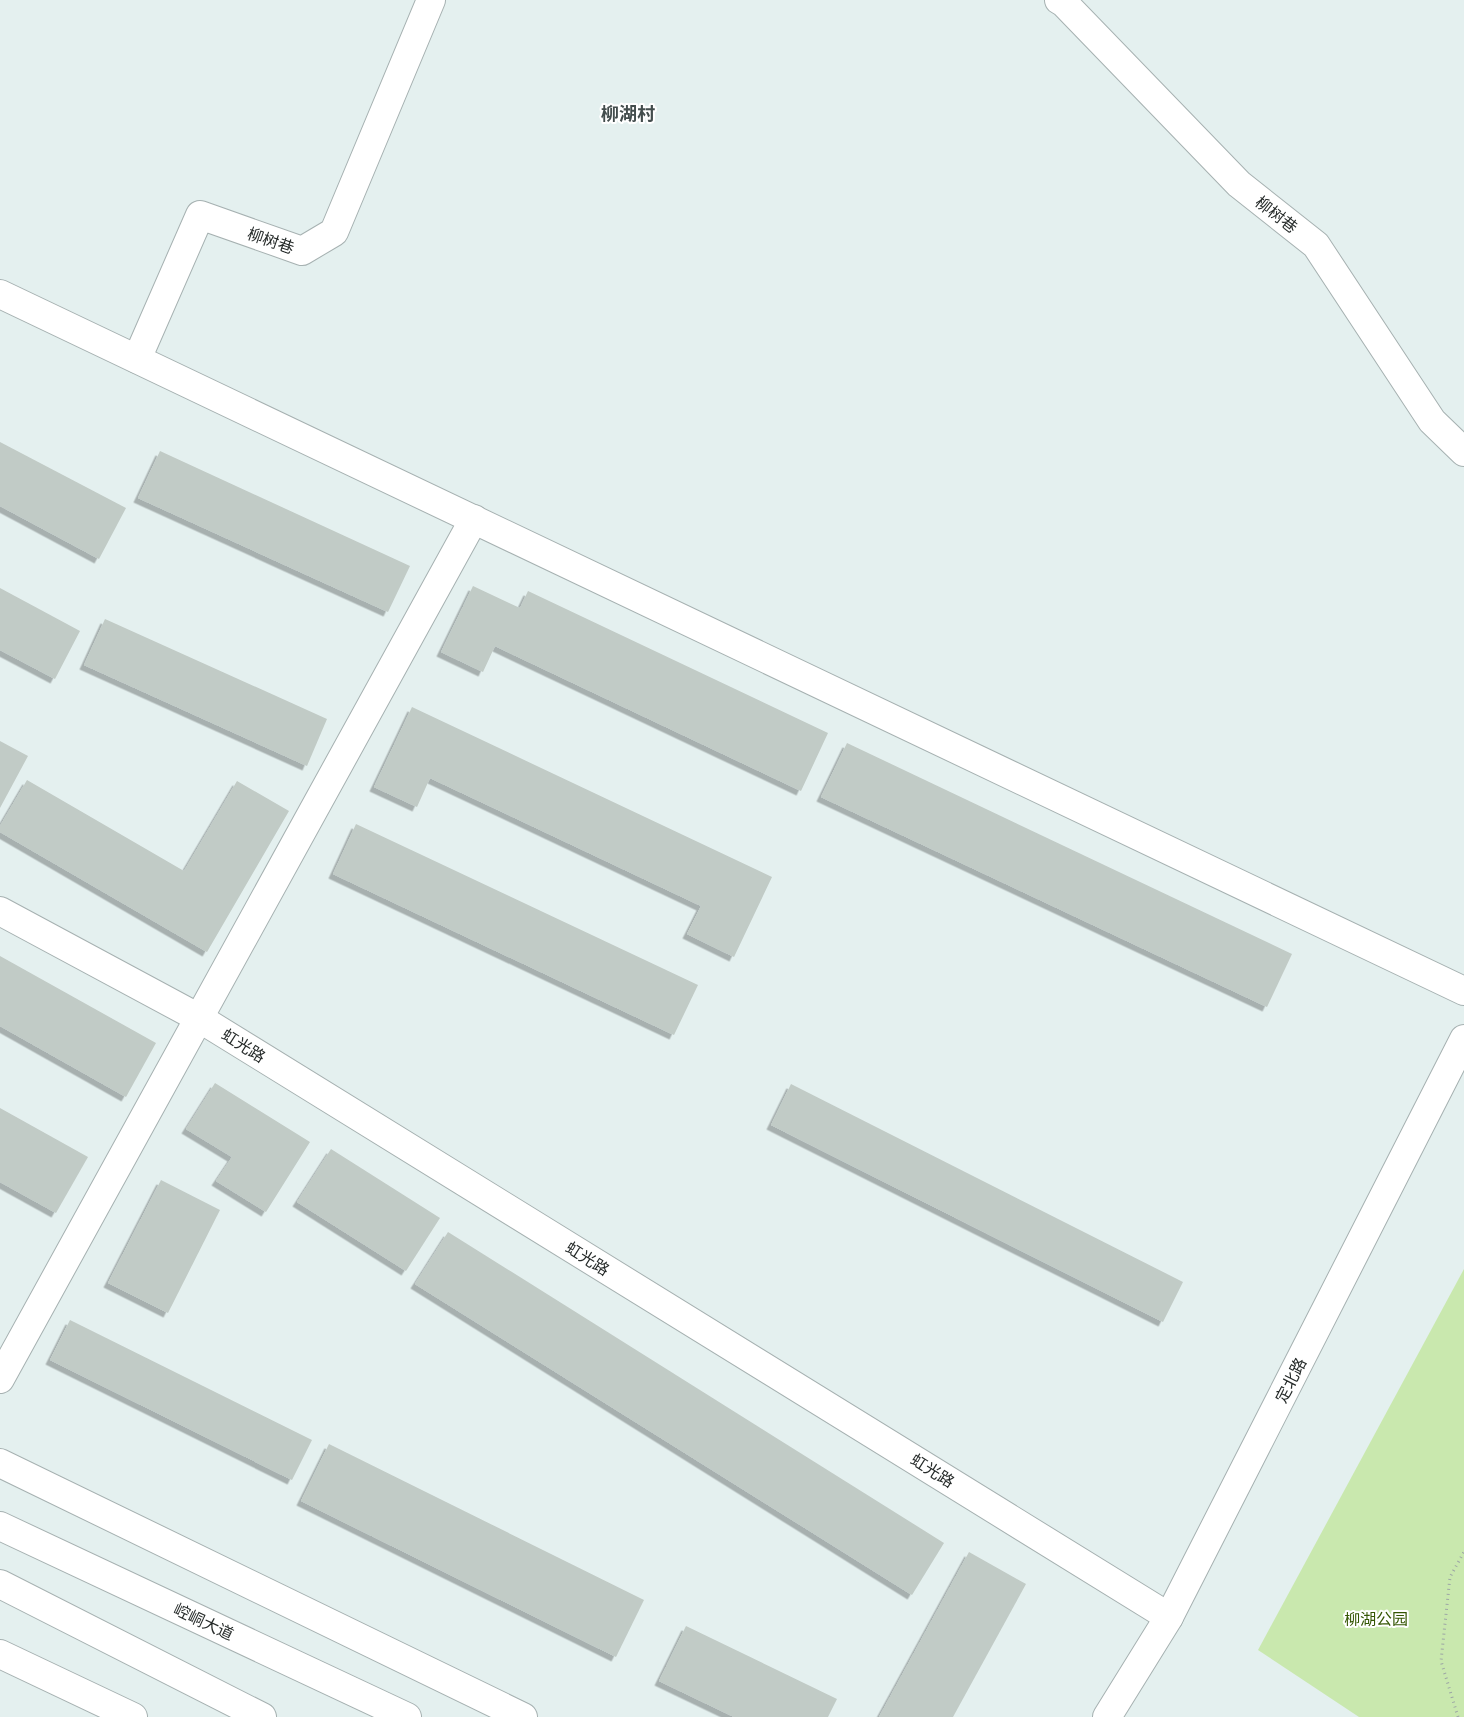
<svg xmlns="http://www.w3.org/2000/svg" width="1464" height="1717" font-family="'Exo 2','Noto Sans SC',sans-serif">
	<defs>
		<filter id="shadow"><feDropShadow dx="-4.5" dy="4.5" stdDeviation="0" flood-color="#0004"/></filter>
	</defs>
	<rect width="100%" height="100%" fill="#e4f0ef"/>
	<polygon fill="#c9e8ae" points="1464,1269 1464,1717 1359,1717 1258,1650"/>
	<g fill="#c1cbc6" filter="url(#shadow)">
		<polygon points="0,442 126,508 99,559 0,506"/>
		<polygon points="160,451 410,566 388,612 138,498"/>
		<polygon points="473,586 520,608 528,591 828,733 801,791 495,646 483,672 441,652"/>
		<polygon points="0,588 80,631 55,679 0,650"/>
		<polygon points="105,619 327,719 307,766 84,665"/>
		<polygon points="412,707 772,877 734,957 687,934 701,906 430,778 417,807 374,787"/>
		<polygon points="0,741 28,756 0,808"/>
		<polygon points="847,743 1292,954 1267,1007 821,797"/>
		<polygon points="27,780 184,871 237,781 289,811 207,952 0,832 0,826"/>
		<polygon points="356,824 698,985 674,1035 333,874"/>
		<polygon points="0,956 156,1043 126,1097 0,1026"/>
		<polygon points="215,1083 310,1142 266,1212 216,1181 232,1157 186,1129"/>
		<polygon points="791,1084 1183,1282 1163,1322 771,1125"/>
		<polygon points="0,1108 88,1157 56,1213 0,1182"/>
		<polygon points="331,1149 440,1218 406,1271 297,1202"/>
		<polygon points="161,1180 220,1210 168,1313 108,1283"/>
		<polygon points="448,1232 944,1543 912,1595 415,1284"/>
		<polygon points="70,1320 312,1440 292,1480 50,1360"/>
		<polygon points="329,1444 644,1600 616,1657 301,1501"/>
		<polygon points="969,1552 1026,1584 953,1717 879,1717"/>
		<polygon points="686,1626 837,1699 828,1717 734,1717 659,1681"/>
	</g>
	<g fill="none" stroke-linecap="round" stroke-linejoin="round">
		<defs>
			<g id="street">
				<polyline points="1059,0 1064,3 1239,184 1316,245 1432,421 1464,452"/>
				<polyline points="0,294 1464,991"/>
				<polyline points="137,359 200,215 302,251 334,232 431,0"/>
				<polyline points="0,911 199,1018 1169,1617"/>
				<polyline points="0,1379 474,519"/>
				<polyline points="0,1463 523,1717"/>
				<polyline points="0,1654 133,1717"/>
			</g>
			<polyline id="secondary" points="1107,1717 1169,1617 1464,1039"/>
			<g id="primary">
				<polyline points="0,1526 407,1717"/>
				<polyline points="0,1584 262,1717"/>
			</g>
		</defs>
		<use href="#street" stroke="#a6b1b1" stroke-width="30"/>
		<use href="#secondary" stroke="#a6b1b1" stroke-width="30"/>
		<use href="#primary" stroke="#a6b1b1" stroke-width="30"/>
		<polyline stroke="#9da6a5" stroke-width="3" stroke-dasharray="1 4" stroke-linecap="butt" points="1458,1717 1441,1661 1450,1577 1464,1552"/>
		<use href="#street" stroke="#fff" stroke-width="28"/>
		<use href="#secondary" stroke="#fff" stroke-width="28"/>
		<use href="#primary" stroke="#fff" stroke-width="28"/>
	</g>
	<g text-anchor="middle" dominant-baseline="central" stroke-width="4" stroke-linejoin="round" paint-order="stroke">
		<g font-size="16" fill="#252a29" stroke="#fff">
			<text transform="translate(1277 214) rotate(38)">柳树巷</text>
			<text transform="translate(271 240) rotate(19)">柳树巷</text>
			<text transform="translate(244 1045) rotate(32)">虹光路</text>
			<text transform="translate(588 1258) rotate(32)">虹光路</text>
			<text transform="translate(1290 1380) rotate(-63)">定北路</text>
			<text transform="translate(933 1470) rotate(32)">虹光路</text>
			<text transform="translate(204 1621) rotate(25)">崆峒大道</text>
		</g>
		<g font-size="16" fill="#345603" stroke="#fff">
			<text x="1376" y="1618">柳湖公园</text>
		</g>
		<g font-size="18" font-weight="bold" fill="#434d4d" stroke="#fff">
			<text x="628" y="113">柳湖村</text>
		</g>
	</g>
</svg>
